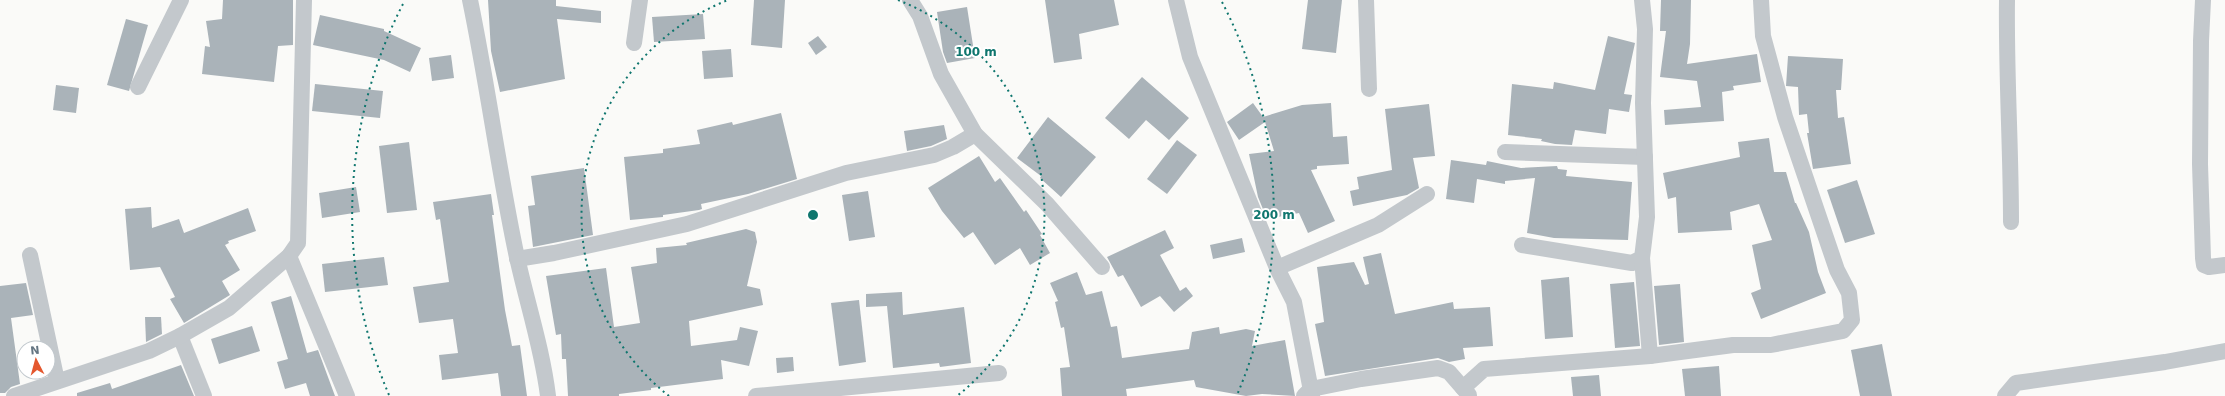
<svg xmlns="http://www.w3.org/2000/svg" width="2225" height="396" font-family="'DejaVu Sans',sans-serif">
	<rect width="100%" height="100%" fill="#fafaf8"/>
	<g fill="#aab3b9">
		<polygon points="223,0 293,0 293,45 278,46 274,82 202,74 205,46 210,47 206,21 222,19"/>
		<polygon points="488,0 556,0 556,6 601,11 601,23 557,19 565,79 500,92 491,51"/>
		<polygon points="754,0 785,0 782,48 751,45"/>
		<polygon points="1045,0 1114,0 1119,25 1079,34 1082,59 1054,63"/>
		<polygon points="1308,0 1342,0 1336,53 1302,49"/>
		<polygon points="1661,0 1691,0 1690,44 1687,64 1757,54 1761,82 1733,86 1734,90 1722,92 1724,121 1665,125 1664,110 1701,107 1697,81 1660,77 1666,31 1660,31"/>
		<polygon points="967,7 975,58 947,63 943,52 937,12"/>
		<polygon points="703,14 705,39 654,42 652,17"/>
		<polygon points="320,15 384,29 384,31 421,48 410,72 384,60 313,45"/>
		<polygon points="126,19 148,25 129,91 107,85"/>
		<polygon points="818,36 827,47 816,55 808,43"/>
		<polygon points="1608,36 1635,43 1624,94 1632,95 1629,112 1609,109 1606,134 1575,130 1572,145 1555,144 1541,141 1542,139 1508,135 1512,84 1553,89 1554,82 1595,90"/>
		<polygon points="731,49 733,77 704,79 702,51"/>
		<polygon points="451,55 454,78 432,81 429,58"/>
		<polygon points="1788,56 1843,59 1841,90 1836,90 1838,118 1844,117 1851,164 1813,169 1807,133 1809,133 1807,114 1799,115 1798,87 1786,86"/>
		<polygon points="1142,77 1189,118 1169,140 1146,120 1129,139 1105,118"/>
		<polygon points="315,84 383,91 380,118 312,111"/>
		<polygon points="56,85 79,88 76,113 53,110"/>
		<polygon points="1253,103 1263,117 1302,105 1331,103 1333,137 1347,136 1349,164 1317,166 1317,169 1311,170 1335,221 1308,233 1299,213 1267,219 1258,197 1249,154 1274,151 1265,122 1239,140 1227,122"/>
		<polygon points="1429,104 1435,156 1413,158 1419,188 1407,195 1353,206 1350,191 1359,189 1357,177 1392,170 1385,109"/>
		<polygon points="781,113 797,179 748,194 701,204 702,209 699,210 663,215 663,217 630,220 624,157 663,153 663,149 700,144 697,130 732,122 733,125"/>
		<polygon points="1048,117 1096,157 1061,197 1040,178 1041,176 1017,158"/>
		<polygon points="944,125 947,139 931,146 907,151 904,131"/>
		<polygon points="1769,138 1774,172 1786,172 1795,203 1796,203 1809,232 1818,272 1826,293 1761,319 1751,293 1761,289 1752,245 1772,240 1759,204 1730,212 1732,230 1678,233 1676,197 1668,199 1663,173 1740,157 1738,142"/>
		<polygon points="1177,140 1197,155 1167,194 1147,179"/>
		<polygon points="409,142 417,210 387,213 379,146"/>
		<polygon points="979,156 995,182 1000,178 1024,212 1026,210 1042,234 1040,235 1050,253 1030,265 1020,248 995,265 973,232 964,238 942,211 928,188"/>
		<polygon points="1451,160 1486,165 1487,161 1521,168 1557,166 1558,169 1567,170 1566,176 1632,182 1628,240 1554,238 1527,233 1535,178 1505,181 1505,184 1477,179 1474,203 1446,199"/>
		<polygon points="584,168 593,235 533,247 528,206 535,205 531,176"/>
		<polygon points="1857,180 1875,234 1845,243 1827,190"/>
		<polygon points="356,187 360,212 322,218 319,193"/>
		<polygon points="868,191 875,237 849,241 842,195"/>
		<polygon points="491,194 494,215 492,215 505,310 512,346 520,345 527,396 501,396 498,373 442,380 439,355 458,353 453,319 419,323 413,287 449,282 440,219 436,220 433,202"/>
		<polygon points="151,207 152,228 179,219 184,233 248,208 256,231 228,241 229,243 225,245 240,270 222,281 230,295 184,323 170,299 175,297 160,267 130,270 125,209"/>
		<polygon points="746,229 755,232 757,242 747,286 760,289 763,305 689,321 691,346 737,340 740,327 758,331 749,366 721,360 723,379 651,388 651,390 619,394 619,396 568,396 566,359 562,359 561,334 556,335 546,276 606,268 614,327 640,323 631,267 657,263 656,248 687,245 686,243"/>
		<polygon points="1165,230 1174,248 1160,255 1180,291 1186,287 1193,296 1174,312 1160,296 1141,307 1123,275 1118,277 1107,257"/>
		<polygon points="1242,238 1245,252 1213,259 1210,245"/>
		<polygon points="1381,253 1395,314 1453,302 1454,309 1490,307 1493,346 1463,348 1465,359 1449,362 1438,358 1325,376 1315,324 1324,322 1317,267 1354,262 1365,285 1369,284 1363,257"/>
		<polygon points="384,257 388,285 325,292 322,264"/>
		<polygon points="1077,272 1086,295 1102,291 1111,327 1117,326 1122,358 1189,349 1192,332 1219,327 1220,334 1246,329 1255,331 1252,346 1285,340 1295,396 1262,394 1246,396 1196,387 1194,380 1126,389 1127,396 1062,396 1060,368 1070,367 1064,327 1061,328 1055,302 1058,301 1050,283"/>
		<polygon points="1569,277 1573,337 1545,339 1541,280"/>
		<polygon points="1634,282 1640,346 1615,348 1610,284"/>
		<polygon points="26,283 33,315 11,318 20,384 11,387 5,393 0,393 0,286"/>
		<polygon points="1680,284 1684,342 1659,345 1654,286"/>
		<polygon points="902,292 903,315 964,307 971,363 940,367 939,363 893,368 887,306 866,307 866,294"/>
		<polygon points="291,296 307,353 318,350 335,396 310,396 306,383 285,389 277,362 288,359 271,302"/>
		<polygon points="859,300 866,362 839,366 831,303"/>
		<polygon points="145,317 161,317 162,334 146,342"/>
		<polygon points="252,326 260,351 219,364 211,339"/>
		<polygon points="1882,344 1892,396 1860,396 1851,350"/>
		<polygon points="793,357 794,371 777,373 776,358"/>
		<polygon points="181,365 194,396 77,396 77,393 110,383 112,389"/>
		<polygon points="1719,366 1721,396 1685,396 1682,369"/>
		<polygon points="1599,375 1601,396 1573,396 1571,377"/>
	</g>
	<g fill="none" stroke-linecap="round" stroke-linejoin="round">
		<g stroke="#c3c8cc" stroke-width="16">
			<path d="M470,0C487,82 498,166 515,248C525,297 542,346 548,396"/>
			<polyline points="910,0 920,16 941,74 975,134 1047,204 1102,267"/>
			<polyline points="1176,0 1190,57 1277,268 1294,302 1312,396"/>
			<polyline points="1366,0 1369,89"/>
			<path d="M2007,0C2006,74 2011,148 2011,222"/>
			<polyline points="2203,0 2201,41 2200,164 2203,258 2204,265 2209,267 2225,265"/>
			<polyline points="634,43 640,0"/>
			<polyline points="138,87 181,0"/>
			<polyline points="1505,152 1645,157"/>
			<polyline points="1522,245 1632,263 1642,258 1647,217 1643,103 1645,29 1642,0"/>
			<polyline points="30,255 57,381"/>
			<polyline points="289,256 347,396"/>
			<polyline points="1642,258 1650,356"/>
			<polyline points="517,259 554,253 687,224 846,173 934,155 953,147 975,134"/>
			<polyline points="1277,268 1378,225 1427,194"/>
			<polyline points="180,336 204,396"/>
			<polyline points="1463,388 1484,369 1650,356 1733,345 1771,345 1843,331 1852,320 1849,293 1837,270 1785,117 1763,36 1761,0"/>
			<polyline points="14,396 149,351 180,336 229,308 289,256 298,243 304,0"/>
			<polyline points="756,396 999,373"/>
			<polyline points="1304,396 1311,389 1361,379 1438,368 1449,372 1469,395"/>
			<polyline points="2005,396 2016,383 2165,362 2225,351"/>
		</g>
	</g>
	<g fill="none" stroke="#0f766e" stroke-width="2" stroke-dasharray="2 4">
		<path d="M669 396A231 231 0 0 1 728 0M898 0A231 231 0 0 1 957 396"/>
		<path d="M389 395A461 461 0 0 1 404 2M1222 2A461 461 0 0 1 1237 395"/>
	</g>
	<circle cx="813" cy="215" r="6" fill="#0f766e" stroke="#fff" stroke-width="2"/>
	<g font-size="12" text-anchor="middle" font-weight="bold" fill="#0f766e" stroke="#fff" stroke-width="4" stroke-linejoin="round" paint-order="stroke">
		<text x="976" y="56">100 m</text>
		<text x="1274" y="219">200 m</text>
	</g>
	<g transform="translate(36 360) rotate(354)"><circle r="19" fill="#ffffff" stroke="#c1c8cd"/>
	<path d="M0-3L7 15L0 10L-7 15Z" fill="#e4572e"/>
	<text y="-6" font-size="11" font-weight="bold" text-anchor="middle" fill="#657683">N</text>
	</g>
</svg>
